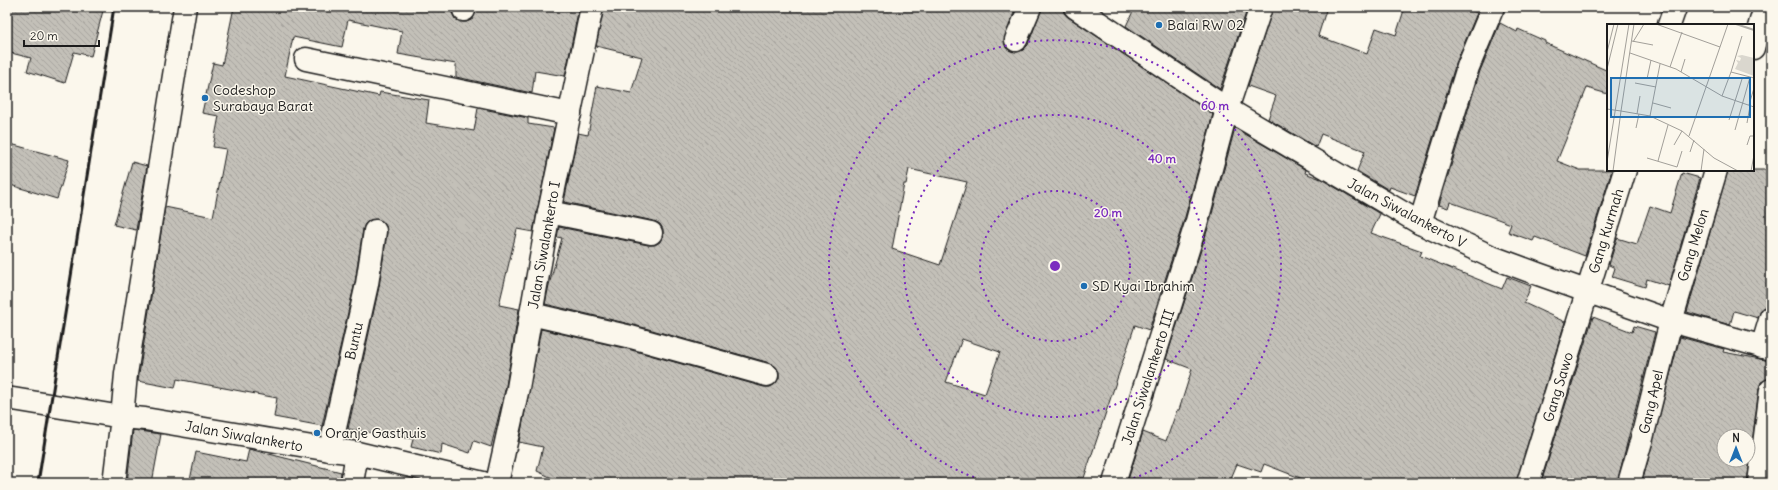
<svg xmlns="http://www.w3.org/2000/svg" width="1778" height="490" font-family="Delius,sans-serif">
	<defs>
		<pattern id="building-back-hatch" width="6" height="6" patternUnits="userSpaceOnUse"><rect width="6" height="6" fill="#c3c0b8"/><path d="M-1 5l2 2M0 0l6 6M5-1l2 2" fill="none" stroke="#a7a49e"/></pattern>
	</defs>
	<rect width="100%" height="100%" fill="#fbf7ec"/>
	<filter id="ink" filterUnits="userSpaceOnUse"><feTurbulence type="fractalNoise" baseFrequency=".025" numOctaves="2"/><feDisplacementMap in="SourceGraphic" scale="8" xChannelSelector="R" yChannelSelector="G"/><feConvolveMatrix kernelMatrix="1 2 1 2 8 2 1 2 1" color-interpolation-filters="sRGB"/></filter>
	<g filter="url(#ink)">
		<g fill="url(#building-back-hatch)" stroke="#1c1c1c" fill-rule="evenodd">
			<polygon points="7,7 104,7 91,56 74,52 65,83 27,71 31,58 7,52"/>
			<polygon points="234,7 452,7 452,13 455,19 460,22 466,22 473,19 477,7 579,7 565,76 535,71 532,93 456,77 456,64 398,54 402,31 348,20 342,47 293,37 285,76 379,96 380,92 429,100 426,123 474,131 478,108 528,118 528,124 554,128 533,232 517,229 499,305 519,309 506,386 491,447 474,441 470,453 442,444 441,454 411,447 413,439 348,429 379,287 387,233 386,226 383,222 377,219 370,220 365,224 363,229 355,282 322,426 274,417 277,398 177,379 175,388 138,381 165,207 213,217 226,149 213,147 219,116 202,113 213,63 222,65"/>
			<path d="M604,7H1016L1004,41L1006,48L1011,51L1017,52L1023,50L1028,45L1042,7H1063L1064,13L1068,17L1213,114L1185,217L1149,330L1135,325L1084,478L1078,477L1077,483H563L537,471L543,447L519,442L541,329L628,349L764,387H770L775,384L779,378V372L776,367L770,363L634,325L545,304L549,285L562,238L557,237L559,227L648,245H655L660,242L663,235V229L660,224L654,221L564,202L578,133L588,135L597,86L631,93L642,57L596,46ZM909,169L967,182L940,265L892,249L904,184H906ZM962,339L1000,352L985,394L946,382Z"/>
			<polygon points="1135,7 1248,7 1220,89 1126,26"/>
			<polygon points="1273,7 1327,7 1318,36 1367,54 1376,28 1396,35 1405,7 1462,7 1477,13 1456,63 1415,196 1390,187 1389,190 1357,171 1365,151 1321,134 1316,147 1268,119 1276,96 1248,86"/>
			<polygon points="1500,23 1517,32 1518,29 1545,41 1545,43 1608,71 1608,94 1587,88 1557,161 1580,170 1612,170 1585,256 1535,237 1533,241 1508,232 1511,224 1487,215 1450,202 1448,208 1439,205 1480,71"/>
			<polygon points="1235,128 1306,170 1305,173 1321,179 1380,214 1371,233 1422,251 1420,256 1502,289 1507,277 1531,286 1524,303 1565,322 1516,483 1313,483 1264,464 1261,472 1237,464 1229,483 1127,483 1143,432 1166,441 1177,410 1179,410 1192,369 1166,359 1209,225"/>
			<polygon points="7,143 69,160 57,199 7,184"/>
			<polygon points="132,162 147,166 136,230 114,225"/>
			<polygon points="1728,170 1771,170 1771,298 1769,305 1762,308 1758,318 1734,311 1730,325 1687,312"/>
			<polygon points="1682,173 1700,178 1669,286 1647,279 1645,287 1612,277 1615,268 1609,265 1617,238 1637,244 1650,206 1670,213"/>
			<polygon points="1593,317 1632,332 1634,326 1655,332 1617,483 1541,483"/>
			<path d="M1680,337L1724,349L1723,352L1771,361V378L1761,382L1759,388L1747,483H1642ZM1724,436H1748V460H1724Z"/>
			<polygon points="133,430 161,434 152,483 127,483"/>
			<polygon points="249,449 341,472 340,483 209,483 190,480 196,452 246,462"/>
		</g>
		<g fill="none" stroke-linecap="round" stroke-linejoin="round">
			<defs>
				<g id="minor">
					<polyline points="1075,7 1227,109 1420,223 1492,257 1538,274 1671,321 1771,349"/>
					<polyline points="464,10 465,7"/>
					<polyline points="1669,25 1675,8"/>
					<polyline points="1016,40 1030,7"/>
					<polyline points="1753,48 1765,7"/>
					<polyline points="306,59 570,114"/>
					<polyline points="549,212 651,233"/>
					<polyline points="1420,223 1468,67 1493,7"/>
					<polyline points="531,314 631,337 767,375"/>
					<polyline points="1762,347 1771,317"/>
					<polyline points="122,417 145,419 330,450 357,453 483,483"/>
					<polyline points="330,450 367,284 375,231"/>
					<polyline points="352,483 357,453"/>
					<polyline points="497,483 518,388 549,212 592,7"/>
					<polyline points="1114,483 1197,221 1227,109 1261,7"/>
					<polyline points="1528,483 1625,170"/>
					<polyline points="1629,483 1642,438 1671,321 1716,170"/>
					<polyline points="1759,483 1771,390"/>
				</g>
				<polyline id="tertiary" points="122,417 126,374 185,7"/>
				<polyline id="secondary" points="7,398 122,417 114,483"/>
			</defs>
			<use href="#minor" stroke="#1c1c1c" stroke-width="25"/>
			<use href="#tertiary" stroke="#1c1c1c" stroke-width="25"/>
			<use href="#secondary" stroke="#1c1c1c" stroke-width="25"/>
			<use href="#minor" stroke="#fbf7ec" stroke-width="22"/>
			<use href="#tertiary" stroke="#fbf7ec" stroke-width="22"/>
			<use href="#secondary" stroke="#fbf7ec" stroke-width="22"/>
			<polyline stroke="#1c1c1c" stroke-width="3" points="38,483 114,7"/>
		</g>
	</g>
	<g fill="none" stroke="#7b2cbf" stroke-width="2" stroke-dasharray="2 4">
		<circle cx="1055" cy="266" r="75"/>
		<circle cx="1055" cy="266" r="151"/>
		<path d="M991 483A226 226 0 1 1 1119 483"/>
	</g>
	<g fill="#1f6fb2" stroke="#fbf7ec" stroke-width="1.5">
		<circle cx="1159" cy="25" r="4"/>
		<circle cx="205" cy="98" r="4"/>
		<circle cx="1084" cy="286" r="4"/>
		<circle cx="317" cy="433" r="4"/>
	</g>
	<g text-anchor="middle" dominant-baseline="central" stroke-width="3" stroke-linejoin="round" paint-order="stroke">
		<g font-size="14" fill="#1c1c1c" stroke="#fbf7ec" text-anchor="start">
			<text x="1167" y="25">Balai RW 02</text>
			<text x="213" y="90">Codeshop<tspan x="213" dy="16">Surabaya Barat</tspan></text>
			<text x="1092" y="286">SD Kyai Ibrahim</text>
			<text x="325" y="433">Oranje Gasthuis</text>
		</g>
		<g font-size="14" fill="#1c1c1c" stroke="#fbf7ec">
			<text transform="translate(1407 213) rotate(28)">Jalan Siwalankerto V</text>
			<text transform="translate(1606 231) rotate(-73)">Gang Kurmah</text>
			<text transform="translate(544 245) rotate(-80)">Jalan Siwalankerto I</text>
			<text transform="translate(1693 245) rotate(-73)">Gang Melon</text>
			<text transform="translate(354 341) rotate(-77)">Buntu</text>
			<text transform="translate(1148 377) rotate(-72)">Jalan Siwalankerto III</text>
			<text transform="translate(1558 387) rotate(-73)">Gang Sawo</text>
			<text transform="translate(1651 402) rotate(-77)">Gang Apel</text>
			<text transform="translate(244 436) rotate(10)">Jalan Siwalankerto</text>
		</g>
	</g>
	<g transform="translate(1607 24)">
		<rect width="147" height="147" fill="#fbf7ec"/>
		<path d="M135,31L147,34V52L128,45L131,39L129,36L133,37L134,34L130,32Z" fill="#dad7ce"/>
		<path fill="none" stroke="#afaca5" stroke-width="2" d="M129,0L147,6"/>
		<path fill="none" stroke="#a29f99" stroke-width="1" d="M27,0L14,87L43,92L75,107L107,134L131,147M49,0L113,23M135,12L124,48L147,54M25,17L46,21M26,18L37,0M0,28L7,0M23,29L69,45L115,72L147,83M63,43L75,8M0,45L11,0M74,48L78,35M40,55L44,36M28,59L49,63M115,72L124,48M46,79L64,84M142,81L147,64M0,85L14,87L6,147M30,90L33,72M43,92L53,40M122,96L135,55M140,99L143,82M29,104L32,90M128,106L143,53M82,112L121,0M67,121L75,107M140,121L143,112H147M83,128L87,116M40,134L70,143L75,127M51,137L61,101M0,138L22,0M94,147L97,125M144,147L147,131"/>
		<path fill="#1f6fb2" fill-opacity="0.15" stroke="#1f6fb2" stroke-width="2" d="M4,54H143V93H4Z"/>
		<rect width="147" height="147" fill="none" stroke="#1c1c1c" stroke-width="2"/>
	</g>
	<circle cx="1055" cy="266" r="6" fill="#7b2cbf" stroke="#fbf7ec" stroke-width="2"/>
	<g font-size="12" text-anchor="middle" font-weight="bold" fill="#7b2cbf" stroke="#fbf7ec" stroke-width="3" stroke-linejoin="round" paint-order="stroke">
		<text x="1215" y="110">60 m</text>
		<text x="1162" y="163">40 m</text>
		<text x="1108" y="217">20 m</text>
	</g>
	<rect width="1778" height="490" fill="none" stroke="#fbf7ec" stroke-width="24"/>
	<rect x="12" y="12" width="1754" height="466" fill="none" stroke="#1c1c1c" stroke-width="1.5" filter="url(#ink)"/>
	<g transform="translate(1736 448)"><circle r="19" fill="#fbf7ec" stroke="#a29f99"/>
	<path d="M0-3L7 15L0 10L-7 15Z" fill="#1f6fb2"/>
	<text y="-6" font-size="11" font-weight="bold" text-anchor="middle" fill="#1c1c1c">N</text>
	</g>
	<path d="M24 40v6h75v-6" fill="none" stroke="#1c1c1c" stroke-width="2"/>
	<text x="30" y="40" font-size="12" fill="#1c1c1c" stroke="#fbf7ec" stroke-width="3" paint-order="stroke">20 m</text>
</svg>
